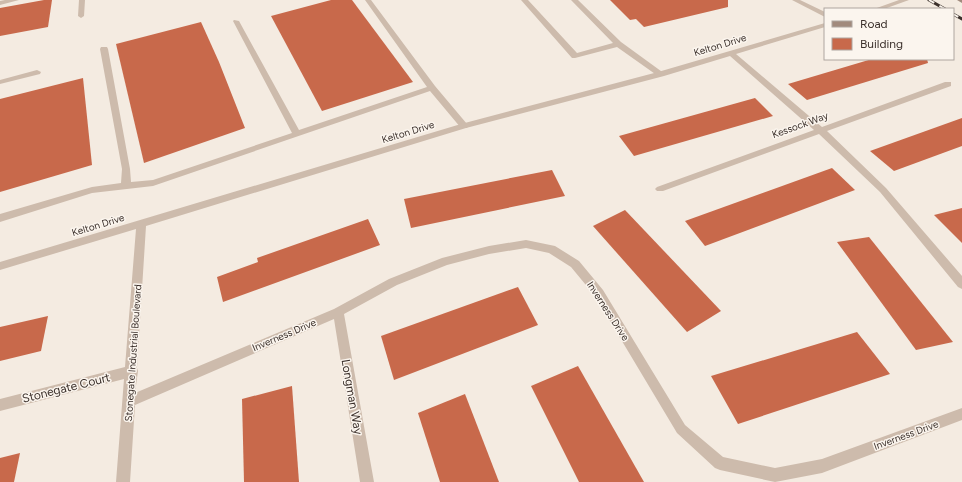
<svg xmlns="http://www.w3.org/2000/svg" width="962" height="482" font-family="Figtree,sans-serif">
	<rect width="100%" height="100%" fill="#f4ebe1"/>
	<g fill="#c8694b">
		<polygon points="44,0 52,0 48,27 0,36 0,8"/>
		<polygon points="331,0 352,0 413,82 322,111 271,16"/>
		<polygon points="610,0 728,0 728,7 644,27 636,19 630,20"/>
		<polygon points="201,22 219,62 245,128 144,163 116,44"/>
		<polygon points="872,59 927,59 928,63 807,100 788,84"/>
		<polygon points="83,78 92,165 0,192 0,99"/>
		<polygon points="755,98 773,116 634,156 619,136"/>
		<polygon points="962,118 962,146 894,171 870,151"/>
		<polygon points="832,168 855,190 705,246 685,221"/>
		<polygon points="552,170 565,196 411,228 404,199"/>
		<polygon points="962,208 962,243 934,215"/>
		<polygon points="625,210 721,311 687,332 593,226"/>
		<polygon points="368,219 380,245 223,302 217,277 258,262 257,258"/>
		<polygon points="869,237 953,342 916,350 837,242"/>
		<polygon points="518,287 538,325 394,380 381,336"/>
		<polygon points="48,316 41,351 0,361 0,327"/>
		<polygon points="857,332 890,374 738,424 711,376"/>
		<polygon points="578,366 644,482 579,482 531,386"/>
		<polygon points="292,386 299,482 244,482 242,399"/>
		<polygon points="465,394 499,482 440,482 418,413"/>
		<polygon points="20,453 14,482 0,482 0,458"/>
	</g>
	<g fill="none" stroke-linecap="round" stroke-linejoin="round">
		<g fill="#cdbbac" fill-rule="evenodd">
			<polygon points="5,0 19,0 0,5 0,1"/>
			<polygon points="79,0 85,0 84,16 81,18 78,16"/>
			<polygon points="365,0 371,0 435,86 467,124 468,126 467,128 461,128 430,91 153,186 92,193 0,222 0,214 92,187 121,183 122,169 100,49 101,47 107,47 108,49 130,169 131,182 153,180 292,133 233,21 234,20 239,21 299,130 427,87"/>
			<polygon points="521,0 528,0 577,53 613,43 571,0 578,0 621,42 665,74 661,76 658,76 617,47 575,58 572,58"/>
			<polygon points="792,0 800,0 825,12 825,17"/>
			<polygon points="37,70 41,72 40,74 0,84 0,80"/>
		</g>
		<g fill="#cdbbac" fill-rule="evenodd">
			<polygon points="899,0 909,0 884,9 874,9"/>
			<polygon points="825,23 825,27 736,54 822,127 945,82 951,82 951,86 827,131 886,188 962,276 962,289 958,287 880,192 819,134 663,191 657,191 655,189 657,187 814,130 730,56 664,76 466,128 146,226 137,368 138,371 135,393 334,309 389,279 442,258 489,246 526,240 555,246 579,261 603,290 685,425 723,457 775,468 822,459 962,408 962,420 822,473 775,482 720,470 715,468 677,433 595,296 571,267 549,253 526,248 489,254 447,265 397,285 344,314 374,482 360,482 334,319 135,405 130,482 116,482 124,379 0,411 0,399 125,367 136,229 0,270 0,262 461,124 658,72"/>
		</g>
		<polygon fill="#a18a7d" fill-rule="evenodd" points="957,0 962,0 962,3"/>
		<defs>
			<g id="rail">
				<polyline points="929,0 945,9"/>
				<polyline points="953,14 962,19"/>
			</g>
		</defs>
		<use href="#rail" stroke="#3b302b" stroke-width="3"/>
		<use href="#rail" stroke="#fbf5ee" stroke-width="2" stroke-dasharray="6" stroke-linecap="butt"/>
	</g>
	<g text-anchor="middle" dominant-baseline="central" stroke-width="3" stroke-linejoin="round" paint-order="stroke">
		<g font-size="10" fill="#3b302b" stroke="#fbf5ee">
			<text transform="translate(720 45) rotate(-17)">Kelton Drive</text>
			<text transform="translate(800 125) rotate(-20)">Kessock Way</text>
			<text transform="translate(408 132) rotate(-17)">Kelton Drive</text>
			<text transform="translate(98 225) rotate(-17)">Kelton Drive</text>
			<text transform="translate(608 311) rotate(57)">Inverness Drive</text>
			<text transform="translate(284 335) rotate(-23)">Inverness Drive</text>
			<text transform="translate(133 353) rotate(-86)">Stonegate Industrial Boulevard</text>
			<text transform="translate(906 435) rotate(-20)">Inverness Drive</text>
		</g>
		<g font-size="12" fill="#3b302b" stroke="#fbf5ee">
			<text transform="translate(66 388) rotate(-14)">Stonegate Court</text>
			<text transform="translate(352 397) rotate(80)">Longman Way</text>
		</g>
	</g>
	<rect x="824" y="8" width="130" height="52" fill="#fbf5ee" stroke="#aea6a0"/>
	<rect x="832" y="21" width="20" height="6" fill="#a18a7d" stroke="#aea6a0"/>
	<text x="860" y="28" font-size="12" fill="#3b302b">Road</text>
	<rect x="832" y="38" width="20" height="12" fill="#c8694b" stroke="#aea6a0"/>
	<text x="860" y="48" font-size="12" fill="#3b302b">Building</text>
</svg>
